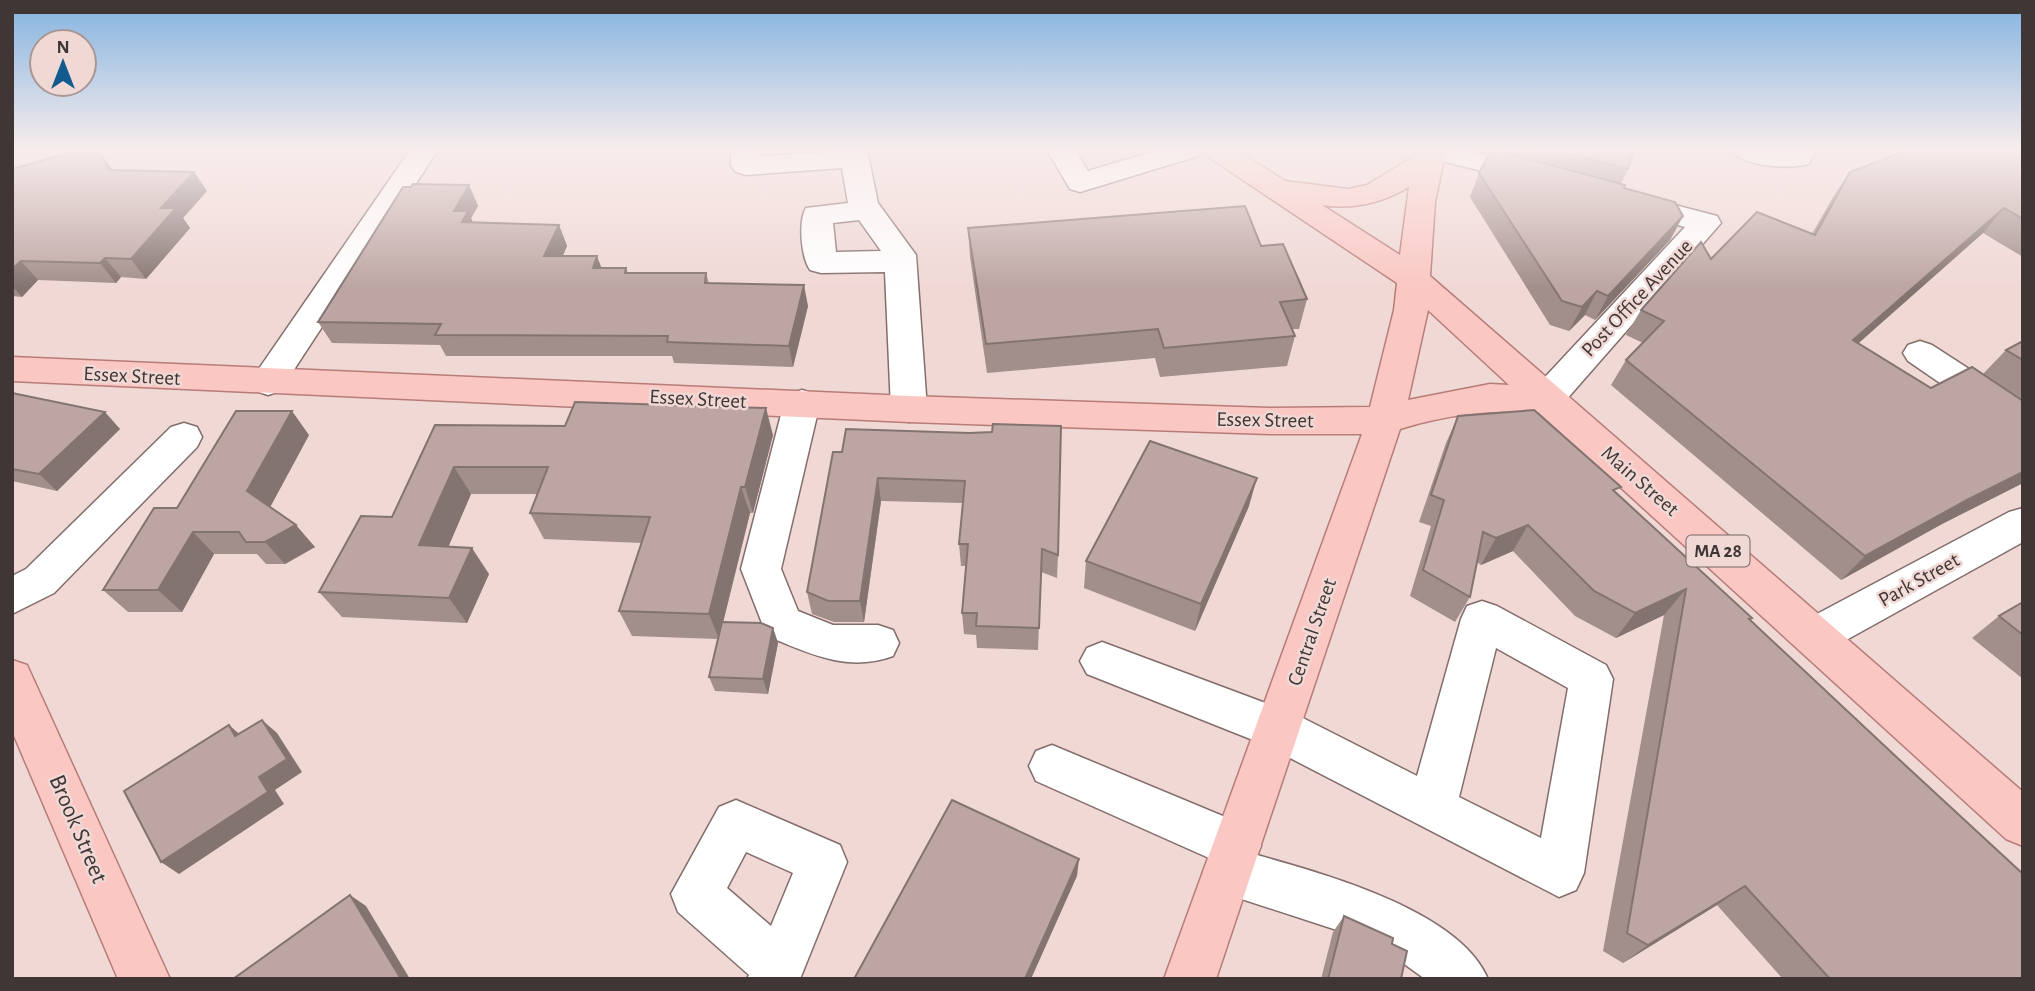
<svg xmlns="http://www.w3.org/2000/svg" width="2035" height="991" font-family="'Alegreya Sans',sans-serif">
	<rect width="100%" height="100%" fill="#f0d8d5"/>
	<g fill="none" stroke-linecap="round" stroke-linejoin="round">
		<defs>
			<g id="minor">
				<polygon points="410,150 438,150 280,391 268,395 256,391 250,382 256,373"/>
				<path d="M731,150H759L760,156L867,150L878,203L916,255L927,409L922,418L909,422L896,418L891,409L885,272L821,273L810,270C801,257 798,221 806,208L848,203L842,168L746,175L736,172L731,166ZM859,220L881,251L836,252L833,223Z"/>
				<polygon points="1047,150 1075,150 1088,171 1159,150 1202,150 1198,156 1080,192 1070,189"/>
				<polygon points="1417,150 1466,150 1545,169 1550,175 1545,181 1535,184 1421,156"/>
				<path d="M1732,150H1816L1809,164C1790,169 1744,168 1732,150Z"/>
				<polygon points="1633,194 1717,216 1721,223 1559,408 1546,412 1533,408 1528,399 1533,390 1685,227 1622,210 1618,203 1622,196"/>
				<polygon points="1920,341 1932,345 2023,404 2023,435 2010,431 1908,361 1903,353 1908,345"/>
				<path d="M802,390L815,394L820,403L781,569L798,611L833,625H878L893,630L899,643L893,656C847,673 809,653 767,636L741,569L784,403L789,394Z"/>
				<polygon points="184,423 197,427 202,437 197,447 54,593 12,614 12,576 26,569 171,427"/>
				<polygon points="2023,508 2023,542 1830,649 1815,654 1800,649 1794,636 1800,623 2009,512"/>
				<path d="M1482,601L1497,606L1606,665L1613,679L1584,873L1576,890L1559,897L1263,744L1087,674L1080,661L1087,648L1102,642L1295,714L1417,776L1461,619L1467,606ZM1496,648L1568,688L1541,838L1459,797Z"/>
				<path d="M1052,745L1254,829L1261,846L1257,855C1324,874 1459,910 1488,979H1425L1396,958L1349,934L1211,889L1203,872L1209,858L1036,781L1029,766L1036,751Z"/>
				<path d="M736,800L840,845L847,862L800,979H747L749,975L678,912L671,894L719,807ZM746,852L793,873L771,926L727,888Z"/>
			</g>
			<g id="major">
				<path d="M1203,150H1236L1285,181L1348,189L1367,185L1416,155L1418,150H1446L1435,202L1430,276L2023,792V846L2006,839L1538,412C1488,410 1449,414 1400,429L1216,979H1164L1362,434H1269L909,422L12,381V357L909,396L1269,408L1370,407L1394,310L1397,283L1207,156ZM1409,187L1400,255L1322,205C1353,210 1382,203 1409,187ZM1428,310L1509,385L1490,384L1408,400Z"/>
				<polygon points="12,660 27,665 170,979 118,979 12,731"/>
			</g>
		</defs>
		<use href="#minor" stroke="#826d6b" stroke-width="3"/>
		<use href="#major" stroke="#b77c77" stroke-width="3"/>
		<use href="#minor" fill="#fff" fill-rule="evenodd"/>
		<use href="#major" fill="#fac7c3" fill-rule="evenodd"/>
	</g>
	<g fill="#a28e8b">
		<polygon points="1495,150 1634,150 1628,169 1621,184 1624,188 1683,216 1670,240 1595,320 1585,315 1569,331 1550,325 1470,197 1479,173"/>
		<polygon points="2023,150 2023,257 1983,233 1858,343 1931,388 1983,374 2006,350 2023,341 2023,483 1942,524 1841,580 1611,385 1626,360 1643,343 1626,335 1641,310 1711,259 1812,234 1833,197 1850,172"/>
		<polygon points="12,169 113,170 194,172 207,191 183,218 190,228 146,279 121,277 116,283 38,280 22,297 12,296"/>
		<polygon points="469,185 478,206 471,218 473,222 559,225 567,246 563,256 602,268 626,268 628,273 706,273 709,283 808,306 793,367 674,363 672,356 446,356 440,345 332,343 318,322 411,187"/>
		<polygon points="968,228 1261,246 1307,299 1299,329 1292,329 1295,336 1287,366 1160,377 1155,358 987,373 970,257"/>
		<polygon points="12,393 120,429 57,491 12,481"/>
		<polygon points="1458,416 1617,493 1750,619 2023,979 1783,979 1717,905 1623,963 1603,951 1664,615 1616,638 1575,616 1513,551 1481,565 1477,562 1470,597 1455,622 1410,596 1431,526 1419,522 1446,443"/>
		<polygon points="435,425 773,435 753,513 750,513 723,622 773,628 778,643 768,694 715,691 709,677 718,639 632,636 619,611 642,543 544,539 530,513 537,494 471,494 448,547 489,574 467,623 342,617 319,592 392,517"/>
		<polygon points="992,432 1058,555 1057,578 1041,572 1038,650 977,648 976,635 964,634 962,613 966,566 961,566 959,544 963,503 881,501 864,622 834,622 812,614 807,592 842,452 969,433"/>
		<polygon points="309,435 270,507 315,547 285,564 266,564 257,554 214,554 182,612 128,612 103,590 177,508"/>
		<polygon points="1249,506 1195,631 1084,588 1086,561"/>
		<polygon points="2023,602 2023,679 1972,638 1999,616"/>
		<polygon points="1344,916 1401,979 1321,979 1333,932"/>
	</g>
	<g fill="#847471">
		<polygon points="101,154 116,174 109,170"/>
		<polygon points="194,172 207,191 183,218 190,228 146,279 131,259 161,208"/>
		<polygon points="469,185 478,206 471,218 477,232 464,231 454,211"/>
		<polygon points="2004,208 1983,233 1834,365 1853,340"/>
		<polygon points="1683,216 1670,240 1595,320 1608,296"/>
		<polygon points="559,225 567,246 552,277 544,256"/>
		<polygon points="597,256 605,277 593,268"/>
		<polygon points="105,258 121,277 116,283 100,263"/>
		<polygon points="21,261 38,280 22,297 12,286 12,269"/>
		<polygon points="804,285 808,306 793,367 789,346"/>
		<polygon points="1597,291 1585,315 1569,331 1582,307"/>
		<polygon points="766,408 773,435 753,513 745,487"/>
		<polygon points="292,411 309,435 267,513 247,491"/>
		<polygon points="105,412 120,429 57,491 39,474"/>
		<polygon points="454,467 471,494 438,571 419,545"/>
		<polygon points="2023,472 2023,483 1942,524 1841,580 1865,556 1967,500"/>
		<polygon points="878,478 881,501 864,622 860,601"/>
		<polygon points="1257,478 1249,506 1195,631 1201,604"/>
		<polygon points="741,487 750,513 719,639 709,614"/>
		<polygon points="296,525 315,547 285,564 265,542"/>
		<polygon points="1528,525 1513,551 1481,565 1496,538"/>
		<polygon points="193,532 214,554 182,612 158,590"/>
		<polygon points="472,548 489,574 467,623 449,598"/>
		<polygon points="1686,589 1664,615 1616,638 1635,613"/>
		<polygon points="773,628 778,643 768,694 763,679"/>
		<polygon points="262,720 277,733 302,772 275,790 284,804 179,874 161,862 259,777"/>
		<polygon points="229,725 245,739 235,736"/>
		<polygon points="1079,859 1077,876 1031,979 1025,979"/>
		<polygon points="1745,886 1717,905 1623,963 1648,945"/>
		<polygon points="350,895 366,906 410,979 401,979"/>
	</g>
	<g fill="#bca5a2" stroke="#847471" stroke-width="2">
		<polygon points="1495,150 1625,185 1624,188 1675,202 1683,216 1608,296 1597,291 1582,307 1562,301 1479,173 1490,152 1493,153"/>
		<polygon points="1555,150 1634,150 1628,169"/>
		<polygon points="1908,150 2023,150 2023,219 2004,208 1853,340 1931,388 1972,367 2023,401 2023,472 1967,500 1865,556 1626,360 1664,321 1641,310 1701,242 1711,259 1757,212 1815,235 1850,172"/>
		<polygon points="69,153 101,154 109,170 194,172 161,208 176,208 131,259 105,258 100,263 21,261 12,269 12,169"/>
		<polygon points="413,184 469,185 454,211 468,211 462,222 559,225 544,256 597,256 593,268 626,268 625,273 706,273 705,283 804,285 789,346 667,342 668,336 435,335 441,324 318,322 403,187 411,187"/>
		<polygon points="1245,206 1261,246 1283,244 1307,299 1280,302 1295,336 1164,348 1158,329 986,344 968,228"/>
		<polygon points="2023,341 2023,360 2006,350"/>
		<polygon points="12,393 105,412 39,474 12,469"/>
		<polygon points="575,402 766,408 745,487 741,487 709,614 619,611 650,517 530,513 548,467 454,467 419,545 472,548 449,598 319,592 361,516 392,517 435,425 565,426"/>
		<polygon points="1534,410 1621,487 1613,490 1752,618 1749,619 1905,765 2023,874 2023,979 1830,979 1745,886 1648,945 1627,933 1686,589 1635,613 1594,591 1528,525 1496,538 1483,532 1470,597 1423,570 1444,500 1431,495 1458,416"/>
		<polygon points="236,411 292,411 247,491 296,525 265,542 246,542 239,532 193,532 158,590 103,590 154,508 177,508"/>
		<polygon points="993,424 1061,426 1058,555 1042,549 1039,628 976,626 977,613 962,613 968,544 959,544 965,481 878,478 860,601 828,601 807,592 833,452 842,452 846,429 969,433 992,432"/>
		<polygon points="1150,441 1257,478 1201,604 1086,561"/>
		<polygon points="2023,602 2023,635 1999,616"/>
		<polygon points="722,622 761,623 773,628 763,679 709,677"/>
		<polygon points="262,720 287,759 259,777 268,792 161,862 124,791 229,725 235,736"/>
		<polygon points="952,800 1079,859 1025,979 854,979"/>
		<polygon points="350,895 401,979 233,979"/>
		<polygon points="1344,916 1393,938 1392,944 1407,951 1401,979 1328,979"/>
	</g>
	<linearGradient id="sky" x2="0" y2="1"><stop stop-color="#83b3e0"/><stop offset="0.52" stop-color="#f8edec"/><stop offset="1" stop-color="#f8edec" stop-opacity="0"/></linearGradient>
	<rect width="2035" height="288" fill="url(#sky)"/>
	<g text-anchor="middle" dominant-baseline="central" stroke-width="5" stroke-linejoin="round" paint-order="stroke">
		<rect fill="#f0d8d5" stroke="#746765" stroke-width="2" x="1686.5" y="535.5" width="63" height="31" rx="5"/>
		<g font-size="19" font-weight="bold" fill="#3f3635">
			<text x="1718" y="551">MA 28</text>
		</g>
		<g font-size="21" fill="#3f3635" stroke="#f0d8d5">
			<text transform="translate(1637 298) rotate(-47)">Post Office Avenue</text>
			<text transform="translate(132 376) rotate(3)">Essex Street</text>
			<text transform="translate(698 399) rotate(3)">Essex Street</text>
			<text transform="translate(1265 420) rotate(1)">Essex Street</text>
			<text transform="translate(1640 481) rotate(41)">Main Street</text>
			<text transform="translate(1919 580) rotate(-29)">Park Street</text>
			<text transform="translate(1312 632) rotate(-71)">Central Street</text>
		</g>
		<g font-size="24" fill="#3f3635" stroke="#f0d8d5">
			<text transform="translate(78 829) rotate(67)">Brook Street</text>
		</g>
	</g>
	<rect width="2035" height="991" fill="none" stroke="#3f3635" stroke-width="28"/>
	<g transform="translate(63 63)"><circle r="33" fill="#f0d8d5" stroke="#a99795" stroke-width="2"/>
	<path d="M0-5L12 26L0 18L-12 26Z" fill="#135a8e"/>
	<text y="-10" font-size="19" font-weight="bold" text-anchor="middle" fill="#3f3635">N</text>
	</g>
</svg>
